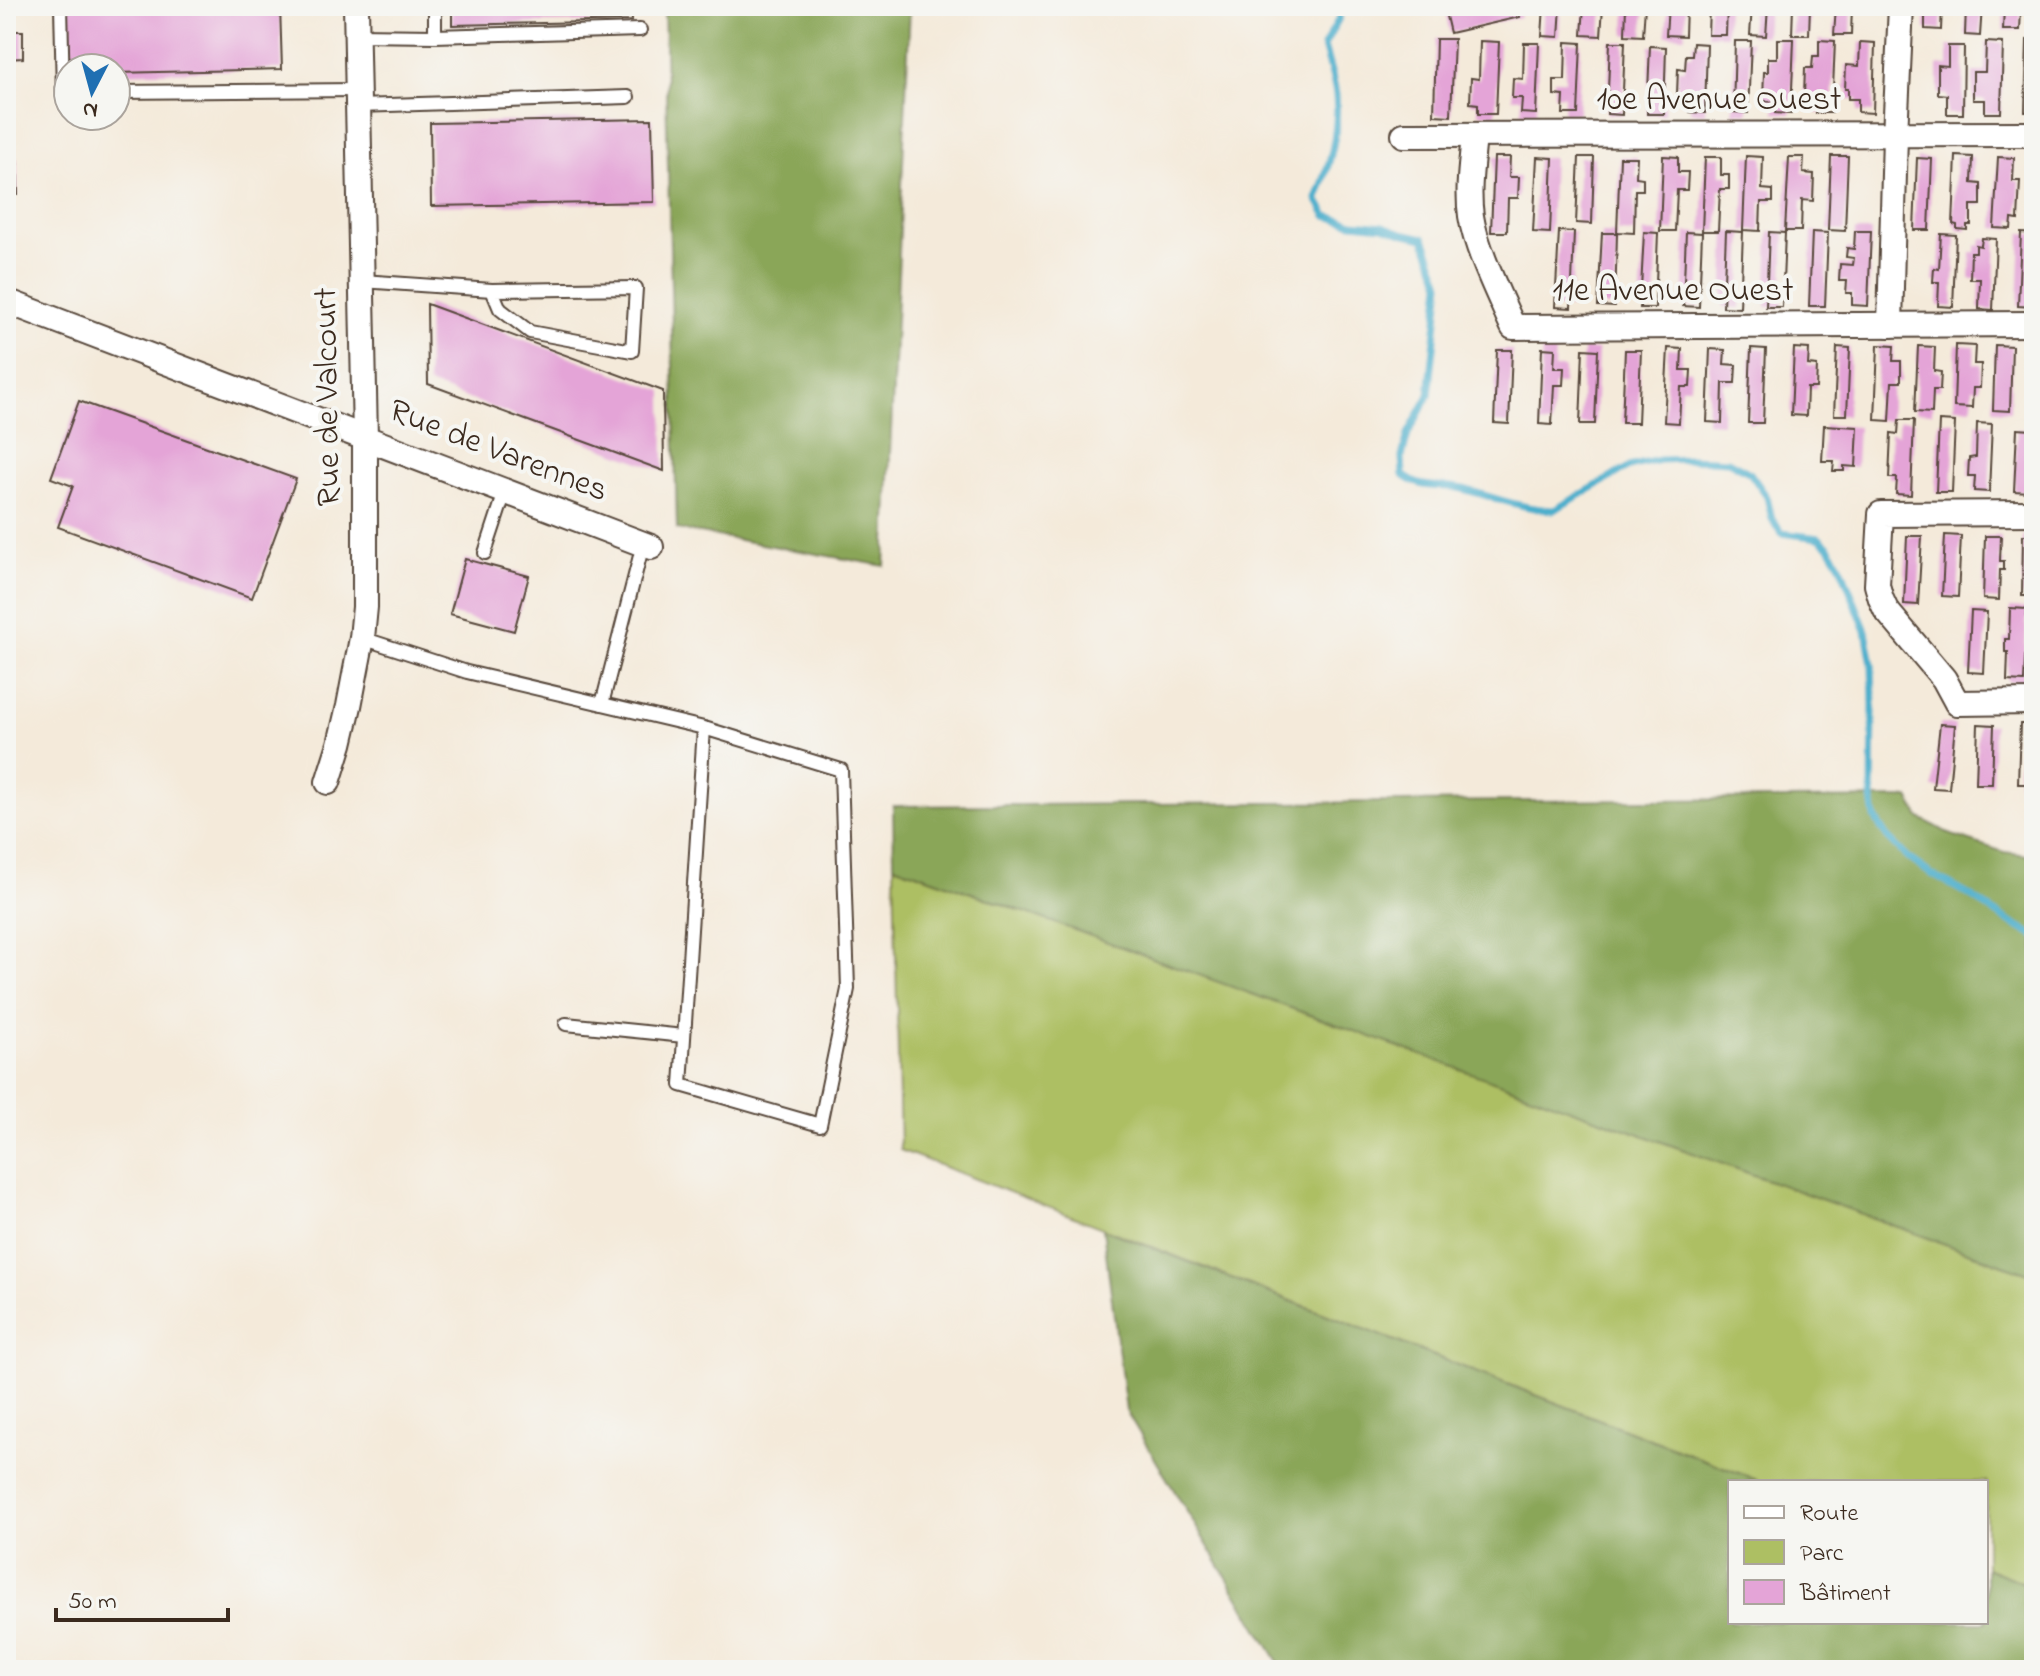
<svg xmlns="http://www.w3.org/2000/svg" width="2040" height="1676" font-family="'Indie Flower',sans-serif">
	<rect width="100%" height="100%" fill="#f6f6f2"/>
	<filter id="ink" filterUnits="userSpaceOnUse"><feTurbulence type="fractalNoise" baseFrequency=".0125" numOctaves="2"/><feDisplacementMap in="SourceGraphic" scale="16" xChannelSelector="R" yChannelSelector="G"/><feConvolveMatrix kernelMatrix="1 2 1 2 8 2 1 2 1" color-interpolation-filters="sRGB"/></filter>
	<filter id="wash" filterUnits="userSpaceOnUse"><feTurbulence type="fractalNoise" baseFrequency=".006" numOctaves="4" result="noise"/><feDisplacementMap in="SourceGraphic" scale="32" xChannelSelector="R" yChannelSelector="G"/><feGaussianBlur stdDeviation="1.8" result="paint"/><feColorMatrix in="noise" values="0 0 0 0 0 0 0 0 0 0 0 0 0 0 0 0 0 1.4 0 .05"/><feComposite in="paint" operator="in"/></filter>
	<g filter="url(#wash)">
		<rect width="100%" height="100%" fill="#f4eada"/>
		<polygon fill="#adbf63" stroke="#747440" stroke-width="2" points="894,865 2034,1276 2034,1587 1986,1568 1986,1482 1762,1482 900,1150"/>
		<g fill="#8aa659" stroke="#62683c" stroke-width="2">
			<polygon points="664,6 910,6 885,566 677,529"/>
			<polygon points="1909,798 1920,818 1952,835 2004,852 2034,856 2034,1276 894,865 893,806"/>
			<polygon points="1103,1229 1762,1482 1730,1482 1730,1622 1986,1622 1986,1568 2034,1587 2034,1670 1283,1670 1126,1411"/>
		</g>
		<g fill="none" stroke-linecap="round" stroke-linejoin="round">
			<path stroke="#4dafcc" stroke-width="7" d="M1341,6L1339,18L1324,46C1328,62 1334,79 1336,95C1339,133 1330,164 1317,199L1327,216L1353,223L1383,226L1402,233L1424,238L1441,283L1429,395L1408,434L1402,457L1403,475C1425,492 1438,483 1463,489C1493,497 1523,509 1554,510L1629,467L1659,460L1691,459L1728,461L1750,473L1767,497L1772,519L1782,533L1819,538L1829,547L1840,565L1866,631L1872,664L1873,703L1872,798L1875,818L1887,837L1907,857L1931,874L1969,895L2003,918L2034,936"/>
		</g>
		<g id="blocks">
			<g fill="#e4a4d7">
				<polygon points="66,6 280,6 282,69 116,73 116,68 68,68"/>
				<polygon points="452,6 631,6 632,21 452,25"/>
				<polygon points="1473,6 1518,6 1520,17 1450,33 1445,12"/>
				<polygon points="1544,6 1561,6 1559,37 1542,36"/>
				<polygon points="1584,6 1603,6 1601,36 1582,35"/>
				<polygon points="1626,6 1645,6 1643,36 1625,35"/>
				<polygon points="1668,6 1686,6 1685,36 1666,35"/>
				<polygon points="1709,6 1727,6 1726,35 1708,35"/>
				<polygon points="1752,6 1768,6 1766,36 1750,35"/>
				<polygon points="1793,6 1810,6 1809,35 1792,35"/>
				<polygon points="1836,6 1852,6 1851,35 1834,35"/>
				<polygon points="1925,6 1942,6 1941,30 1925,29"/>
				<polygon points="1966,6 1982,6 1980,36 1965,35"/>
				<polygon points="2004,6 2031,6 2031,10 2021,10 2020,30 2003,30"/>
				<polygon points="6,31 23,31 23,58 6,59"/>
				<polygon points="1436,39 1454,39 1451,116 1434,115"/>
				<polygon points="1777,39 1794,39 1791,114 1775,113 1775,102 1763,101 1764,72 1768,72 1768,58 1777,58"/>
				<polygon points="1819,40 1835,41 1832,113 1816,113 1817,96 1804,96 1805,68 1812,68 1813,56 1819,56"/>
				<polygon points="2027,40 2034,41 2034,112 2025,112"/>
				<polygon points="1480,41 1499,42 1496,114 1478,114 1478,104 1470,103 1471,78 1479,79"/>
				<polygon points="1735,41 1751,41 1748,113 1733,112"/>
				<polygon points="1566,42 1581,43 1578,114 1563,114 1564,96 1554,95 1554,80 1565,80"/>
				<polygon points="1610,42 1625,42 1622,115 1607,114"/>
				<polygon points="1860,42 1875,43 1873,113 1858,112 1858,99 1848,99 1848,89 1845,89 1846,65 1859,66"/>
				<polygon points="1986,42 2003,43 2001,113 1985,113 1985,100 1973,100 1973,72 1985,72"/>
				<polygon points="1524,43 1539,43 1536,114 1521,113 1522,98 1512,98 1513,78 1523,79"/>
				<polygon points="1693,43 1707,44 1705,113 1690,112 1691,94 1677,94 1678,69 1685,70 1686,55 1692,55"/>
				<polygon points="1650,46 1666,47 1664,114 1647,114"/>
				<polygon points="1948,46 1964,46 1963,114 1947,114 1947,95 1938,94 1938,65 1948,66"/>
				<polygon points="652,119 654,202 431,206 430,123"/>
				<polygon points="1663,156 1678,157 1678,172 1688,172 1687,190 1677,190 1675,231 1660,231"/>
				<polygon points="1746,156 1763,157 1762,189 1773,190 1773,202 1761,202 1760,231 1743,230"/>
				<polygon points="1831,156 1848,156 1845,231 1828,230"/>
				<polygon points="1956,156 1973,157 1972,183 1981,184 1981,205 1971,205 1971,225 1967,225 1967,230 1957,229 1957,225 1953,224"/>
				<polygon points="1494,157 1510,157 1509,177 1519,177 1518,198 1508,198 1507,232 1491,232"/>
				<polygon points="1537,157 1553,158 1550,233 1533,232"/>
				<polygon points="1579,157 1594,157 1592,224 1576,223"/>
				<polygon points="1620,157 1637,157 1636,177 1643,178 1643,190 1635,190 1634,233 1617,232"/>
				<polygon points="1705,157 1721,157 1721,175 1729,175 1729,189 1720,189 1718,231 1702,231"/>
				<polygon points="1789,157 1804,157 1803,173 1814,174 1813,201 1802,200 1801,231 1785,231"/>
				<polygon points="1998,157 2014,158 2013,181 2020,181 2018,220 2012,219 2011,229 1994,228"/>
				<polygon points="17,158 18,195 6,195 6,159"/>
				<polygon points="1917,158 1932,159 1929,230 1914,230"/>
				<polygon points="1559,231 1574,232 1571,308 1555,307"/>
				<polygon points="1726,231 1743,232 1740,308 1723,307"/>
				<polygon points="1855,231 1871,231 1868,306 1852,305 1852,293 1846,293 1847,281 1839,281 1840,264 1853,265 1854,258 1846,257 1847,248 1854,249"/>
				<polygon points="1644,232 1658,233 1655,308 1640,308"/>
				<polygon points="1686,232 1702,233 1699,307 1683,306"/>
				<polygon points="1769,232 1785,233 1782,307 1766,307"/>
				<polygon points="1812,232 1828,233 1825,306 1809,306"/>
				<polygon points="1602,233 1617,233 1615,307 1598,306"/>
				<polygon points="2021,233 2034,234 2033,307 2018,306"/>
				<polygon points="1941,234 1956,235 1953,307 1938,306 1939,282 1933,282 1934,268 1939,269"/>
				<polygon points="1982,238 1996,239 1993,310 1979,309 1980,279 1970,279 1971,252 1976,252 1976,245 1981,246"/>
				<polygon points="427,304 663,391 664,471 428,384"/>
				<polygon points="1878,345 1894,346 1893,361 1901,361 1901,382 1892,382 1890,421 1875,420"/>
				<polygon points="1956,345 1975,346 1974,364 1981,364 1980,388 1973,388 1972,408 1954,407"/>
				<polygon points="1995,345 2012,346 2010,411 1993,410"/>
				<polygon points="1918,346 1935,347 1934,371 1941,372 1940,390 1933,390 1932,413 1915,412"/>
				<polygon points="1837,347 1850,348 1847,415 1834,415"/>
				<polygon points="1542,348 1555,349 1554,368 1564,368 1563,385 1554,385 1552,425 1539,424"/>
				<polygon points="1668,348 1682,349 1681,370 1691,370 1690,387 1681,387 1679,423 1664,422"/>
				<polygon points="1751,348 1766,349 1763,423 1748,423"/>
				<polygon points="1794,348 1809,349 1808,365 1817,366 1816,388 1807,388 1806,416 1791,415"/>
				<polygon points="1583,349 1598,350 1595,424 1580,424"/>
				<polygon points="1710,349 1725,350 1724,364 1736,365 1735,383 1723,383 1722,423 1707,422"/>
				<polygon points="1497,350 1512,350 1509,424 1494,423"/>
				<polygon points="1625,350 1641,350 1638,423 1622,423"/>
				<polygon points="79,401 296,479 252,598 58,527 73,486 51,478"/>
				<polygon points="1899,420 1914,420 1911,495 1896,494 1897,478 1889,478 1891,433 1898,434"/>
				<polygon points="1939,421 1955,422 1952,492 1936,492"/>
				<polygon points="1977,423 1992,424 1989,492 1974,491 1975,476 1968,476 1969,458 1976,457"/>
				<polygon points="1824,425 1858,427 1856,467 1844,466 1844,471 1833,471 1834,461 1822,461"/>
				<polygon points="2017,429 2032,430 2029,492 2014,491"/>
				<polygon points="1945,535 1961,536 1958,597 1942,596"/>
				<polygon points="2023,535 2034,535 2034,596 2022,596"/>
				<polygon points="1907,536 1922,536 1918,605 1904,604"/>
				<polygon points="1985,536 2001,536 2000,561 2004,561 2004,570 2000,570 1999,600 1983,599"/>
				<polygon points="465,559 529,576 514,631 450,614"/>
				<polygon points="2010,608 2027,609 2024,682 2007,681 2008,652 2005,652 2005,639 2009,639"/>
				<polygon points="1971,611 1987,612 1984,673 1968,672"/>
				<polygon points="1940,724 1955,725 1949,789 1933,788"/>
				<polygon points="1978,724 1994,725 1992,784 1976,784"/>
				<polygon points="2020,724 2034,724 2032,784 2018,784"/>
			</g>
		</g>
	</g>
	<g filter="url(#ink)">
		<use href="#blocks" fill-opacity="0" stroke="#57473a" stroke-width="2"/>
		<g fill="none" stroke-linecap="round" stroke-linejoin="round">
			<defs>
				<g id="service">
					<polyline points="61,6 63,93 68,93"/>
					<polyline points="435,6 435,36"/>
					<polyline points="356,35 435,36 640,30"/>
					<polyline points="116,92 358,90"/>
					<polyline points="358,106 628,97"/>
					<polyline points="362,281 492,290 636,288 632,351 530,332 500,309 492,290"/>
					<polyline points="485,553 505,492"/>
					<polyline points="362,638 467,672 704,728 841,770 848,989 820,1125 681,1085 704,728"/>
					<polyline points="602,704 643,544"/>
					<polyline points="566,1024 684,1036"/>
				</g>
				<g id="minor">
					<polyline points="1404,135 2034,134"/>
					<path d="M1474,135C1472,161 1467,189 1471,216C1476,249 1499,295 1513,327L2034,324"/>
					<polyline points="6,301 651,547"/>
					<polyline points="1890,325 1895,135 1901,6"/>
					<polyline points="2034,513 1881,514 1877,585 1881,599 1886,610 1944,679 1957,703 2034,702"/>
					<polyline points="328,782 340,744 349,706 362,638 365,607 365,438 356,6"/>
				</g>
			</defs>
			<use href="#service" stroke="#57473a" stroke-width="16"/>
			<use href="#minor" stroke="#57473a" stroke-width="28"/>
			<use href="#service" stroke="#fff" stroke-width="12"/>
			<use href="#minor" stroke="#fff" stroke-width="24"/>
		</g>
	</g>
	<g text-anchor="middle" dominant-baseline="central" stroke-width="8" stroke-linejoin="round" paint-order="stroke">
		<g font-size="34" fill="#3b2a1e" stroke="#f6f6f2">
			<text x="1719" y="101">10e Avenue Ouest</text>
			<text x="1673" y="292">11e Avenue Ouest</text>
			<text transform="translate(329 397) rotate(-91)">Rue de Valcourt</text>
			<text transform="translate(498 452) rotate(21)">Rue de Varennes</text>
		</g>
	</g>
	<rect width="2040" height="1676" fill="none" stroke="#f6f6f2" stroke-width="32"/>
	<rect x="1728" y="1480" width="260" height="144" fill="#f6f6f2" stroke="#aba49d" stroke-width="2"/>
	<rect x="1744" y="1506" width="40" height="12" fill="#ffffff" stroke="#aba49d" stroke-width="2"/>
	<text x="1800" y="1520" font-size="24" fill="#3b2a1e">Route</text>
	<rect x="1744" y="1540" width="40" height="24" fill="#adbf63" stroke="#aba49d" stroke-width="2"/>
	<text x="1800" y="1560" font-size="24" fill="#3b2a1e">Parc</text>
	<rect x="1744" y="1580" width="40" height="24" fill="#e4a4d7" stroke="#aba49d" stroke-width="2"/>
	<text x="1800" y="1600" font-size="24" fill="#3b2a1e">Bâtiment</text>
	<g transform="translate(92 92) rotate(186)"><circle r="38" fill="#f6f6f2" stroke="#aba49d" stroke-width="2"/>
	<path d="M0-6L14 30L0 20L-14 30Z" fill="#1f6fb2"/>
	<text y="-12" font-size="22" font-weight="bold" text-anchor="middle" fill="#3b2a1e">N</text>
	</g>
	<path d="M56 1608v12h172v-12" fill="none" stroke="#3b2a1e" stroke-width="4"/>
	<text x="68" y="1608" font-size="24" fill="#3b2a1e" stroke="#f6f6f2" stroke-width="6" paint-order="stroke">50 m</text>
</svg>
